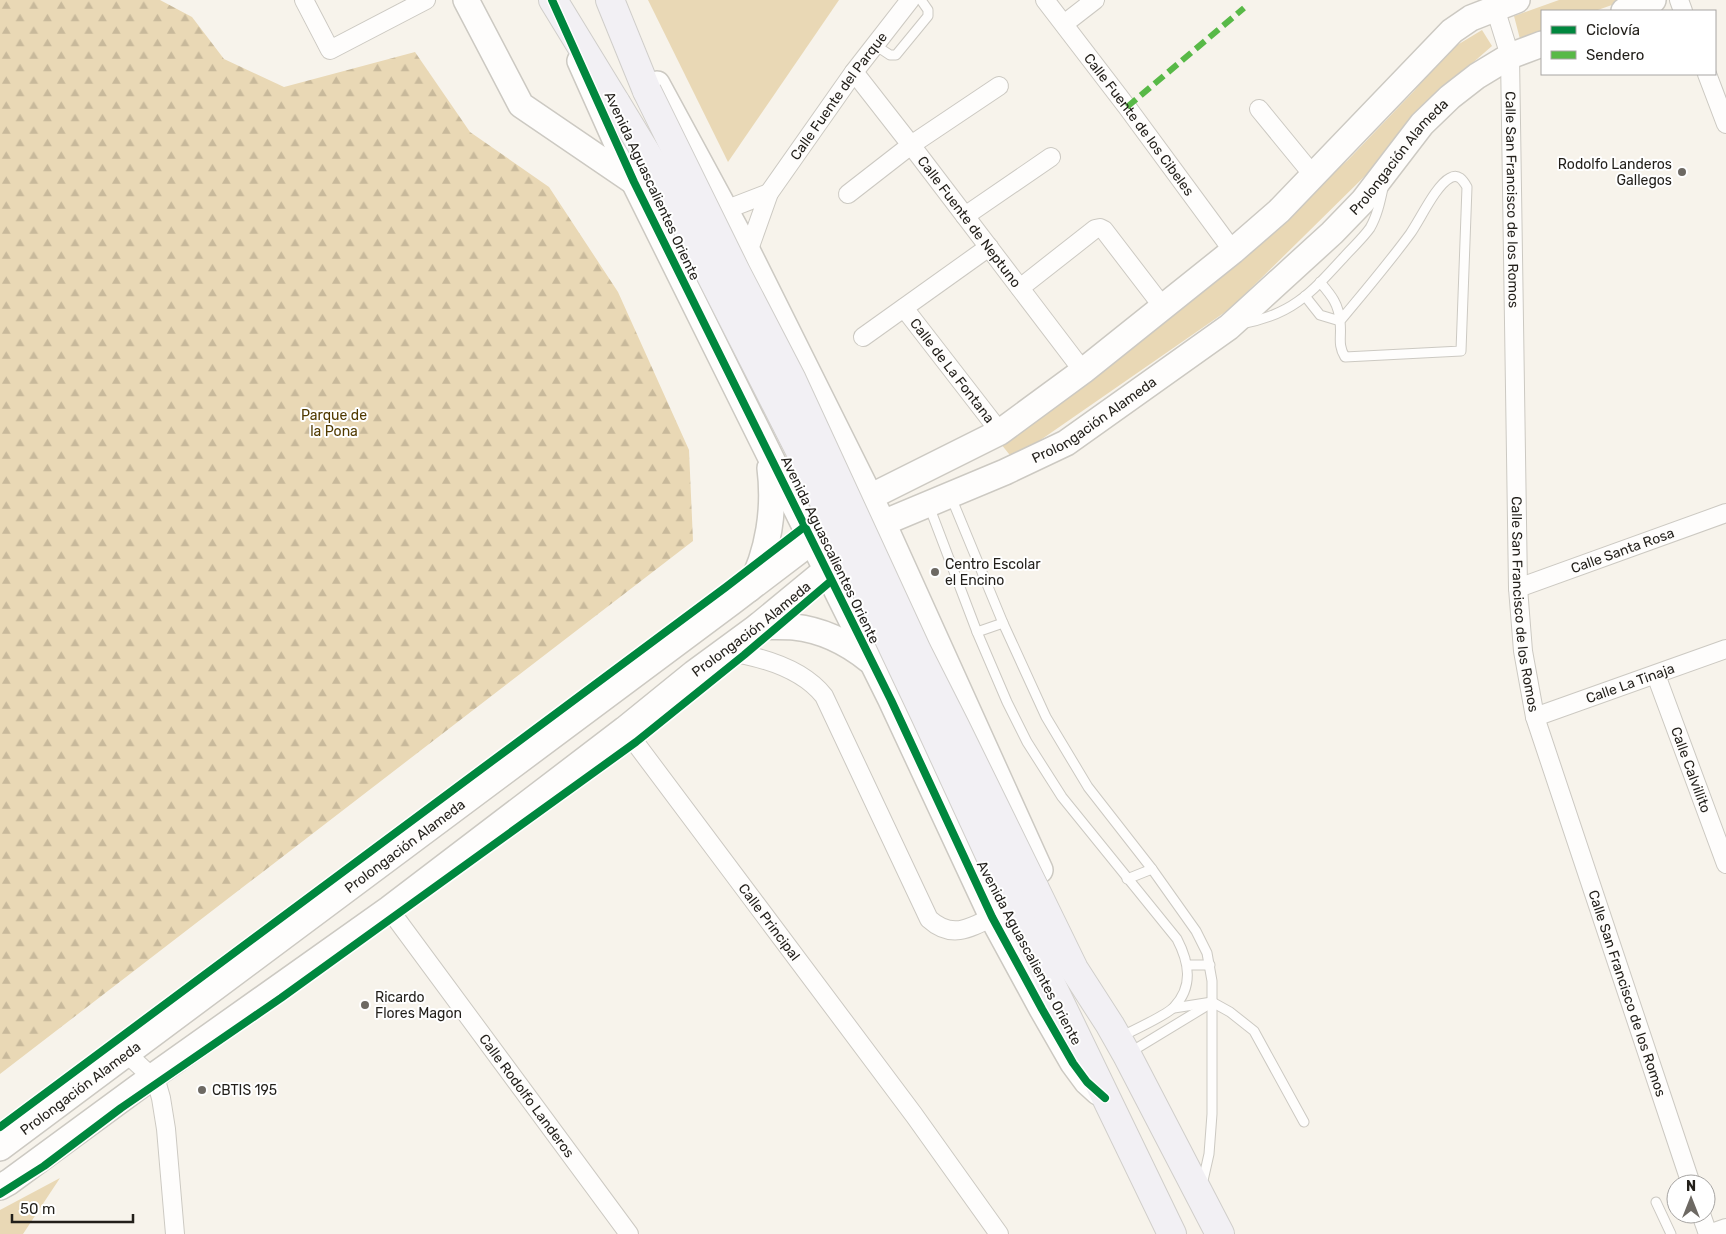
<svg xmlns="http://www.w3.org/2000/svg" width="1726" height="1234" font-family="Rubik,sans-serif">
	<defs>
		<pattern id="forest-firs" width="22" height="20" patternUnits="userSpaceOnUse" patternTransform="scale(1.25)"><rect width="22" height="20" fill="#e9d8b5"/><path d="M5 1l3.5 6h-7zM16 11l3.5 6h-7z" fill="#c8b99b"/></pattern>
	</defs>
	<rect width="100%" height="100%" fill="#f7f3eb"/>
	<g fill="#e9d8b5">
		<polygon points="648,0 839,0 728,162"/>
		<polygon points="1559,0 1626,0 1595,11 1542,11 1542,31 1520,39 1514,16"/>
		<polygon points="1482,30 1492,46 1438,93 1371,170 1231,308 1013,459 997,439 1233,263 1348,160 1414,91 1449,50"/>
		<polygon points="60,1178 23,1234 0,1234 0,1210"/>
	</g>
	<polygon fill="url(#forest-firs)" points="0,0 160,0 192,17 224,59 284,87 415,52 470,132 549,187 618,292 689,450 693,541 0,1074"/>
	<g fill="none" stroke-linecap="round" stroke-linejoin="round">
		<defs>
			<g id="lane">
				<polyline points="875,45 890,55 896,55 928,16 928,10 921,0"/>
				<path d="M1320,282C1331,295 1339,304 1340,322C1342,336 1337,344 1345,357L1461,351L1467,187C1463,180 1458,173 1450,178C1436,185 1420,220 1410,234C1388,264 1364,292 1340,321"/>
				<polyline points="1305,296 1320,315 1340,321"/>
				<path d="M1241,324C1292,315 1311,293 1344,257C1352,248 1363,238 1370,228C1377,216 1380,202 1383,188"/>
				<polyline points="951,497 1003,623 1046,717 1088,787 1152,869 1196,931 1207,953 1212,981 1212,1114 1209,1154 1202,1185"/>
				<path d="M929,506L977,632L1007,702L1027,742L1062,797L1177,939C1189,962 1194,986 1174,1007C1167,1015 1132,1031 1120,1037"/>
				<polyline points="977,632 1003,623"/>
				<polyline points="1127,879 1152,869"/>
				<polyline points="1188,965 1210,965"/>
				<polyline points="1174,1008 1212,1002 1230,1012 1254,1031 1304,1122"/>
				<polyline points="1129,1053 1208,1005"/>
				<polyline points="1656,1202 1671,1234"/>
			</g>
			<g id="street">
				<polyline points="304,0 330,50 426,0"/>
				<path id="s1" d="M1045,0L1127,107L1233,251"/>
				<polyline points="1679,0 1683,11"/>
				<path id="s2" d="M1495,8L1510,56L1518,588L1523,651L1535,717L1691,1184"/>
				<polyline points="1064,24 1095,0"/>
				<path id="s3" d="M854,72L911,145L1083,371"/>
				<polyline points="1707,74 1726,124"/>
				<polyline points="1259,109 1313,175"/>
				<polyline points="848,194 911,145 999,86"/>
				<polyline points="725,210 769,193"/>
				<polyline points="965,216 1051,157"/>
				<path id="s4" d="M748,252L769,193L854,72L910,0"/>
				<polyline points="1020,288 1095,229 1100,228 1104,230 1163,307"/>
				<path id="s5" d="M904,308L1000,432"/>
				<polyline points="863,337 989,247"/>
				<path id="s6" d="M1518,588L1726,513"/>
				<path d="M723,651C758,656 801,667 824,696L929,919C951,939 969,929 992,917"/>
				<path id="s7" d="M1656,675L1726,864"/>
				<path id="s8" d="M1535,717L1726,649"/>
				<path id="s9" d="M625,729L914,1115L999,1234"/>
				<path id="s10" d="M389,909L629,1234"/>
				<polyline points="126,1053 152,1077 157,1084 161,1098 166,1129 175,1234"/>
				<polyline points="1701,1214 1708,1234"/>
				<polyline points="1709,1234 1726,1228"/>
			</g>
			<g id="secondary">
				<polyline points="466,0 521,105 634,182"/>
				<polyline points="1624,11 1653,0"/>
				<polyline points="580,61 634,182 891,700 992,917 1042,1009 1073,1063 1087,1082 1098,1092"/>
				<polyline points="657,84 748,252 883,523 1040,870"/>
				<path d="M749,589C769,552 775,508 770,468"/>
				<path d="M758,626C770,627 782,626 794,627C822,630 848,643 869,660"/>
				<path id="s11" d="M0,1148L732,602L870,497L1000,432L1083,371L1233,251L1279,211L1452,31L1471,18L1517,0"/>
				<path id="s12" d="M0,1187L9,1182L152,1077L389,909L625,729L694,673L758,626L883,523L1005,472L1066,443L1229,327L1332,233L1363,201L1422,124L1450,97L1477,76L1510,56L1542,44"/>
			</g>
			<g id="primary">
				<polyline points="553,0 616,103"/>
				<polyline points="610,0 647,91"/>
				<polyline points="1034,887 1074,969 1110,1025 1127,1055 1220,1234"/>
				<polyline points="1009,897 1172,1234"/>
			</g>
		</defs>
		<use href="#lane" stroke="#ccc9c2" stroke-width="11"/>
		<use href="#street" stroke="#ccc9c2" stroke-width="20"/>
		<use href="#secondary" stroke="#ccc9c2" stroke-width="28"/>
		<use href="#primary" stroke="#d0ceca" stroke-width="30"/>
		<use href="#lane" stroke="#fefdfc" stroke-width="9"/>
		<use href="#street" stroke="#fefdfc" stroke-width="18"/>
		<use href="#secondary" stroke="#fefdfc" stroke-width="25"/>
		<use href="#primary" stroke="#f2f0f4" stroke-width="28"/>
		<defs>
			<g id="primary-bridge">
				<polyline points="647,91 736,272 792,380 917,651 955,726 1034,887"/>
				<polyline points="616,103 662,179 801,453 925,715 1009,897"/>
			</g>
		</defs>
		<use href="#primary-bridge" stroke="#d0ceca" stroke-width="30" stroke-linecap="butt"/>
		<use href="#primary-bridge" stroke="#f2f0f4" stroke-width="28"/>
		<polyline stroke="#58b947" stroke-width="6" stroke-dasharray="12 6" stroke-linecap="butt" points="1127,107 1244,8"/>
		<defs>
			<g id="cycleway">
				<polyline points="552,0 634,182 891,700 992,917 1042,1009 1073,1063 1087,1082 1105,1098"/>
				<polyline points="0,1127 726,587 804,527"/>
				<polyline points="0,1194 44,1166 121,1108 281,998 636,742 744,655 831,581"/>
			</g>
		</defs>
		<use href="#cycleway" stroke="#fff" stroke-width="11"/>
		<use href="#cycleway" stroke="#00873e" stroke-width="8"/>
	</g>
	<g fill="#6d6963" stroke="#fff" stroke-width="2">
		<circle cx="1682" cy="172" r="5"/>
		<circle cx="935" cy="572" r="5"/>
		<circle cx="365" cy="1005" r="5"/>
		<circle cx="202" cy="1090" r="5"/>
	</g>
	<g text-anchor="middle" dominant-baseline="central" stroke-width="4" stroke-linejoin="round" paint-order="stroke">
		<g font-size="14" fill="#221f1a" stroke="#fff">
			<text stroke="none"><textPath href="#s4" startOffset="182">Calle Fuente del Parque</textPath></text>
			<text stroke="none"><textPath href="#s1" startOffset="156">Calle Fuente de los Cibeles</textPath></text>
			<text stroke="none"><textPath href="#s12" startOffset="1746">Prolongación Alameda</textPath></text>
			<text transform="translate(652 186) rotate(65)">Avenida Aguascalientes Oriente</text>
			<text stroke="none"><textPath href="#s2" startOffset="194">Calle San Francisco de los Romos</textPath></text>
			<text stroke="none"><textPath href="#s3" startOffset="189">Calle Fuente de Neptuno</textPath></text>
			<text stroke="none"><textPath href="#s5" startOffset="79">Calle de La Fontana</textPath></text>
			<text stroke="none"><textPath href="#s12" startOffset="1341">Prolongación Alameda</textPath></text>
			<text transform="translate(830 550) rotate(64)">Avenida Aguascalientes Oriente</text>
			<text stroke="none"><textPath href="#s6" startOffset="111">Calle Santa Rosa</textPath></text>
			<text stroke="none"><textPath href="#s2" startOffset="599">Calle San Francisco de los Romos</textPath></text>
			<text stroke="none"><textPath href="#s12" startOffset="936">Prolongación Alameda</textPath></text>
			<text stroke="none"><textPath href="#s8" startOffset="101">Calle La Tinaja</textPath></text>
			<text stroke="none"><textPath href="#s7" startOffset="101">Calle Calvillito</textPath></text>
			<text stroke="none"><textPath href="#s11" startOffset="505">Prolongación Alameda</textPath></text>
			<text stroke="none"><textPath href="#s9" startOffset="241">Calle Principal</textPath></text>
			<text transform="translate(1029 953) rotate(62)">Avenida Aguascalientes Oriente</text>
			<text stroke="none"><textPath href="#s2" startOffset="1004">Calle San Francisco de los Romos</textPath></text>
			<text stroke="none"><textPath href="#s11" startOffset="100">Prolongación Alameda</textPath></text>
			<text stroke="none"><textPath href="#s10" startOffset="232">Calle Rodolfo Landeros</textPath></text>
		</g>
		<g font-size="14" fill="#221f1a" stroke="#fff" text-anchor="start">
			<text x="1672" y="164" text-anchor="end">Rodolfo Landeros<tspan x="1672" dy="16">Gallegos</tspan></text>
			<text x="945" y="564">Centro Escolar<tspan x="945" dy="16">el Encino</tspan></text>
			<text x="375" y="997">Ricardo<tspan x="375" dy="16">Flores Magon</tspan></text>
			<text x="212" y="1090">CBTIS 195</text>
		</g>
		<g font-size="14" fill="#513a00" stroke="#fff">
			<text x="334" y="415">Parque de<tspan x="334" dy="16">la Pona</tspan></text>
		</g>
	</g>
	<rect x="1541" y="10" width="175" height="65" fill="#ffffff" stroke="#a7a5a3"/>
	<rect x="1551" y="26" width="25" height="8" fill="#00873e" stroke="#a7a5a3"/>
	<text x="1586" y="35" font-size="15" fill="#221f1a">Ciclovía</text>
	<rect x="1551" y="51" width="25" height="8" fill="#58b947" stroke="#a7a5a3"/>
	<text x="1586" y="60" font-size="15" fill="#221f1a">Sendero</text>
	<g transform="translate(1691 1199)"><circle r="24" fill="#ffffff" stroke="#a7a5a3"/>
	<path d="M0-4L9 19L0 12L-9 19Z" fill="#6d6963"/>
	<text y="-8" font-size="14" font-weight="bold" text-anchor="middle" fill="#221f1a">N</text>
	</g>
	<path d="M12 1214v8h121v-8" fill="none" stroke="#221f1a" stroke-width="2.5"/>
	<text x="20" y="1214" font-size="15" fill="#221f1a" stroke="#ffffff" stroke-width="4" paint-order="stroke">50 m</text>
</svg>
